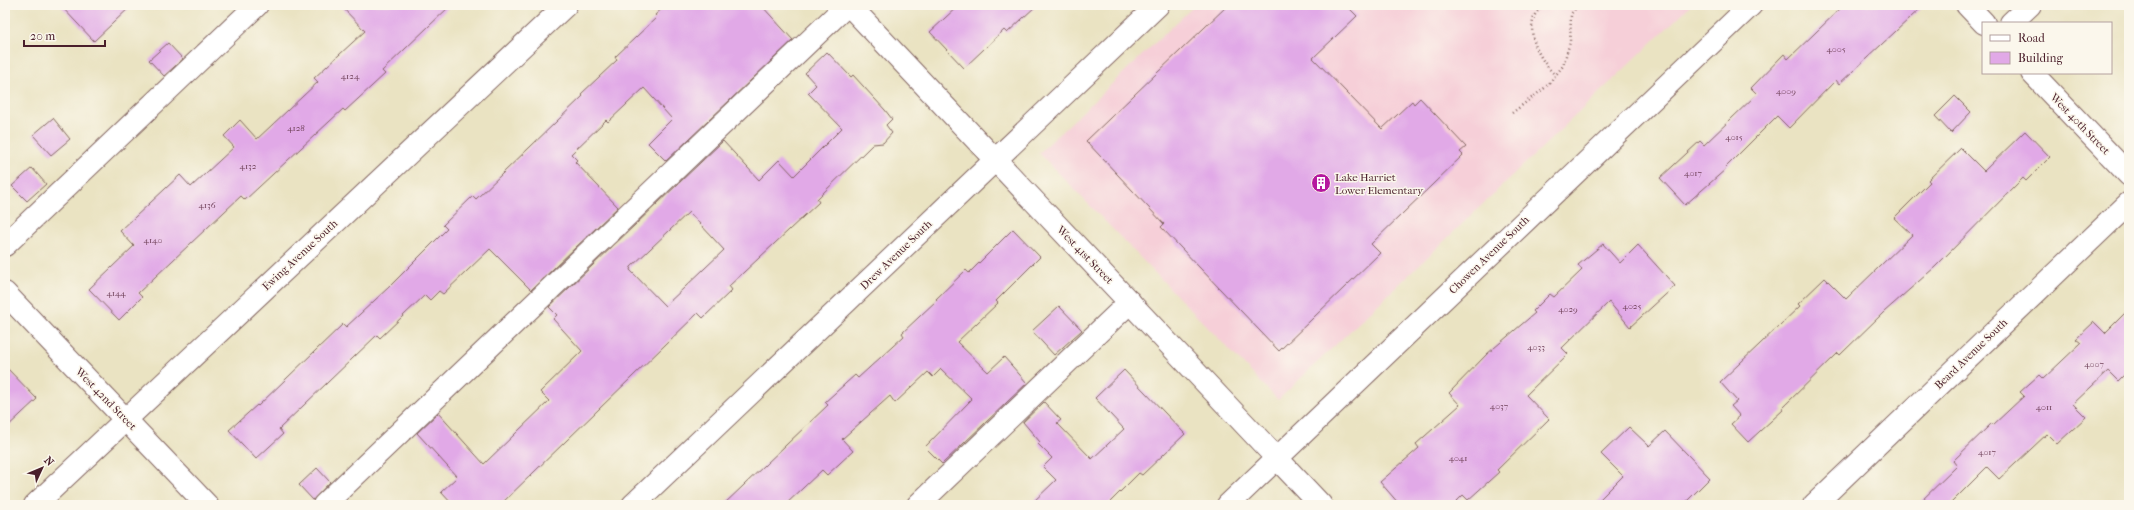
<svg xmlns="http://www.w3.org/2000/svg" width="2134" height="510" font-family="'IM FELL French Canon',serif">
	<rect width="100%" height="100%" fill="#fbf7ec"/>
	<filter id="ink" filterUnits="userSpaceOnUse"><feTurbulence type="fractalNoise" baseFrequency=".025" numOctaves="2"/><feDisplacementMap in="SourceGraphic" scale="8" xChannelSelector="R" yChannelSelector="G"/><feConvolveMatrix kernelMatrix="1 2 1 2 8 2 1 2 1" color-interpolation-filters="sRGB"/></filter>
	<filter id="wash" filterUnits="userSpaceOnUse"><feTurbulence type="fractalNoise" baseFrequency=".012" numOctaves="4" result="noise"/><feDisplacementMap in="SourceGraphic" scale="16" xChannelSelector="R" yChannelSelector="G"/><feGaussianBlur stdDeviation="0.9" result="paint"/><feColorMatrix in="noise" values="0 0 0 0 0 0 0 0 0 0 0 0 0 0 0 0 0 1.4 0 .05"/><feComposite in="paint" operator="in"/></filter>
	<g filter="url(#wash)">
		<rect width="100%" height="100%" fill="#eae3c2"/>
		<polygon fill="#f6cfd8" points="1195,5 1691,5 1278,400 1039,153"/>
		<g id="blocks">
			<g fill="#e1a9e7" fill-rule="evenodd">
				<polygon points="60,5 132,5 94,41"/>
				<polygon points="340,5 451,5 382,71 385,74 345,111 343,109 245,200 241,196 138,293 142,297 119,320 89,289 134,246 120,231 180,175 191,187 234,147 224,136 240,120 257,139 318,82 314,78 365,31"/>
				<polygon points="666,5 761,5 793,40 666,161 648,143 672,119 644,88 608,122 606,120 571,154 577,160 575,162 618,207 531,290 490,249 443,294 439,291 430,300 425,295 380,338 377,335 279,429 283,434 256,459 229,430 257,405 258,406 343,324 346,327 389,287 447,229 443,225 473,196 476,199 583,96 581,94 617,60 615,57 657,17 655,15"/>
				<polygon points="959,5 1037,5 1007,33 1004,30 964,68 930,32"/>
				<polygon points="1228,5 1346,5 1357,16 1313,58 1382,129 1412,101 1414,104 1420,98 1466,147 1460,152 1463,155 1371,244 1380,253 1279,351 1161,227 1164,224 1086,141"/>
				<polygon points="1844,5 1924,5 1839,84 1836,80 1789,128 1777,116 1725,168 1726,169 1685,205 1660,178 1700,141 1704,145 1757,94 1751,88 1784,54 1788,59"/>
				<polygon points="168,43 183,59 164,76 149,60"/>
				<path d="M827,52L851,77L853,75L885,110L892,119L886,125L892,133L883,143L873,144L817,199L819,202L729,286L732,290L703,318L698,313L500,505H453L441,492L457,477L417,433L438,413L484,464L549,401L540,392L582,351L553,319L557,315L549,307L723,141L759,180L779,160L794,176L842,128L808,93L816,85L805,73ZM689,212L724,250L665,306L630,270L631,267Z"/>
				<polygon points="1955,96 1971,112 1951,133 1935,116"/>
				<polygon points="53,118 70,139 51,155 33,135"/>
				<polygon points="2025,131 2050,157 2026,181 2023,178 1935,267 1884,312 1840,355 1838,353 1782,408 1783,410 1748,442 1731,424 1740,416 1731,406 1737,401 1720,382 1800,306 1798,304 1825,278 1846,299 1912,235 1894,218 1930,182 1928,180 1961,148 1984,171"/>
				<polygon points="32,168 46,184 27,201 12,186"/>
				<polygon points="1013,229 1040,257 996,301 998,303 957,342 988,372 1004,357 1027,383 942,464 925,447 972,399 941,369 933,377 928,372 895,403 890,396 842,439 853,451 827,475 822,470 785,505 723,505 828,405 825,402 855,375 858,378 904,336 902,333 937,300 936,299 966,270 969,273"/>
				<polygon points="1603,244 1620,263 1638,245 1675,286 1630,327 1609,302 1562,348 1568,354 1526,395 1549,419 1497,470 1499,472 1468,500 1463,495 1453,505 1400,505 1380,482 1419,448 1416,444 1460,405 1449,393 1487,354 1535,313 1533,311 1550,294 1554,297 1582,270 1578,265"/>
				<polygon points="1059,306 1082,330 1054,355 1032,331"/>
				<polygon points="2129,309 2129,370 2118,381 2108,371 2073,404 2086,417 2057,444 2047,434 1999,479 1987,467 1949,505 1917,505 1957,466 1953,461 1992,423 1993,425 2024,396 2020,392 2039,375 2043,379 2081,343 2076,339 2094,322 2105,333"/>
				<polygon points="5,366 37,399 5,429"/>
				<polygon points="1124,370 1185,434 1142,475 1139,473 1107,505 1030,505 1056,480 1043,467 1052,458 1038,444 1040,442 1023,422 1044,402 1061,420 1057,423 1092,459 1124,429 1095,398"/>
				<polygon points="1629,427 1649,446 1665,431 1710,478 1683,505 1594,505 1623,476 1601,454"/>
				<polygon points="317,468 330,482 313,500 299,485"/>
			</g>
		</g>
	</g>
	<g filter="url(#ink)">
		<use href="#blocks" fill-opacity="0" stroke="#826460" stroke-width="1"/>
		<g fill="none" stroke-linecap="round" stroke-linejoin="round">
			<defs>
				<g id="minor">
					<polyline points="849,5 1321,505"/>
					<polyline points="1967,5 1984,23"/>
					<polyline points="2011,23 2030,5"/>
					<polyline points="2032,73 2129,175"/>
					<polyline points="5,245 257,5"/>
					<polyline points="5,293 207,505"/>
					<polyline points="35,505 566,5"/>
					<polyline points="324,505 847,5"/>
					<polyline points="633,505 1158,5"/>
					<polyline points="918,505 1130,302"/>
					<polyline points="1228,505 1751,5"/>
					<polyline points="1814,505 2129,203"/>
				</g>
			</defs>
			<use href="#minor" stroke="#826460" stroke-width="24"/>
			<g stroke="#826460" stroke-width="2.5" stroke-dasharray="1 3" stroke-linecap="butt">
				<path d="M1543,5C1540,9 1535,13 1534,17C1527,38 1541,61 1555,75"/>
				<polyline points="1512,113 1546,87 1563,66 1570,42 1571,14 1578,5"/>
			</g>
			<use href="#minor" stroke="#fff" stroke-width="22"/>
		</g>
	</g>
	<defs>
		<symbol id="building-disc" viewBox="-11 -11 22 22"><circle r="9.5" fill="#b5179e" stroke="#fbf7ec"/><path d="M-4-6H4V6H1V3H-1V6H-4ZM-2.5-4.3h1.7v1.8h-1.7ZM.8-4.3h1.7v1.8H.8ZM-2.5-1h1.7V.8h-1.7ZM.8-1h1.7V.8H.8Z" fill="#fff"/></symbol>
	</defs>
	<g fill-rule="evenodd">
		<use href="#building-disc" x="1310" y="172" width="22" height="22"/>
	</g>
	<g text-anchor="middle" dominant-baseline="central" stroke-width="3" stroke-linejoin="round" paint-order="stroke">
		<g font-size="9" fill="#70425a">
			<text x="1836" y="49">4005</text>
			<text x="350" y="76">4124</text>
			<text x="1786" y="91">4009</text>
			<text x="296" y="128">4128</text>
			<text x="1734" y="137">4015</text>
			<text x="248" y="166">4132</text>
			<text x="1693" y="173">4017</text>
			<text x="207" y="205">4136</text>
			<text x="153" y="240">4140</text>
			<text x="116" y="293">4144</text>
			<text x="1632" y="306">4025</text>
			<text x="1568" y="309">4029</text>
			<text x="1536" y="347">4033</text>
			<text x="2094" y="364">4007</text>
			<text x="1499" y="406">4037</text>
			<text x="2044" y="407">4011</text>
			<text x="1987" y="452">4017</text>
			<text x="1458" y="458">4041</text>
		</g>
		<g font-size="11" fill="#4a1f2b" stroke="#fbf7ec">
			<text transform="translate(2080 124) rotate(46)">West 40th Street</text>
			<text transform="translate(300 255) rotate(-43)">Ewing Avenue South</text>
			<text transform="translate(896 255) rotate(-44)">Drew Avenue South</text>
			<text transform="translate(1085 255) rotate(46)">West 41st Street</text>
			<text transform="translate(1489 255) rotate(-44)">Chowen Avenue South</text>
			<text transform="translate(1971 354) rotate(-44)">Beard Avenue South</text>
			<text transform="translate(106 399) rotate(46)">West 42nd Street</text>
		</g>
		<g font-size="11" fill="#4a1f2b" stroke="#fbf7ec" text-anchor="start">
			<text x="1335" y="177">Lake Harriet<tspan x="1335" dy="13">Lower Elementary</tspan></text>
		</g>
	</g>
	<rect width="2134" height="510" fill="none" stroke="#fbf7ec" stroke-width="20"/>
	<rect x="1982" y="22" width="130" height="52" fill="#fbf7ec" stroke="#b4a19f"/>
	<rect x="1990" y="35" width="20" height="6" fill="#ffffff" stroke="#b4a19f"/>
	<text x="2018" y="42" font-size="12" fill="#4a1f2b">Road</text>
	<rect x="1990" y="52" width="20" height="12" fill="#e1a9e7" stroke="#b4a19f"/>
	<text x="2018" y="62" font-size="12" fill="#4a1f2b">Building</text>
	<g transform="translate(42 468) rotate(46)" stroke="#fbf7ec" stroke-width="3" paint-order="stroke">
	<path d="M0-3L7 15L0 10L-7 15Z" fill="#4a1f2b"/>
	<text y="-6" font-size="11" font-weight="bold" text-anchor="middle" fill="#4a1f2b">N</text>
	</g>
	<path d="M24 40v6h81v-6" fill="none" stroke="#4a1f2b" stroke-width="2"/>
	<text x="30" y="40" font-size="12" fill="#4a1f2b" stroke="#fbf7ec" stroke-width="3" paint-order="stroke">20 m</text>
</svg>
